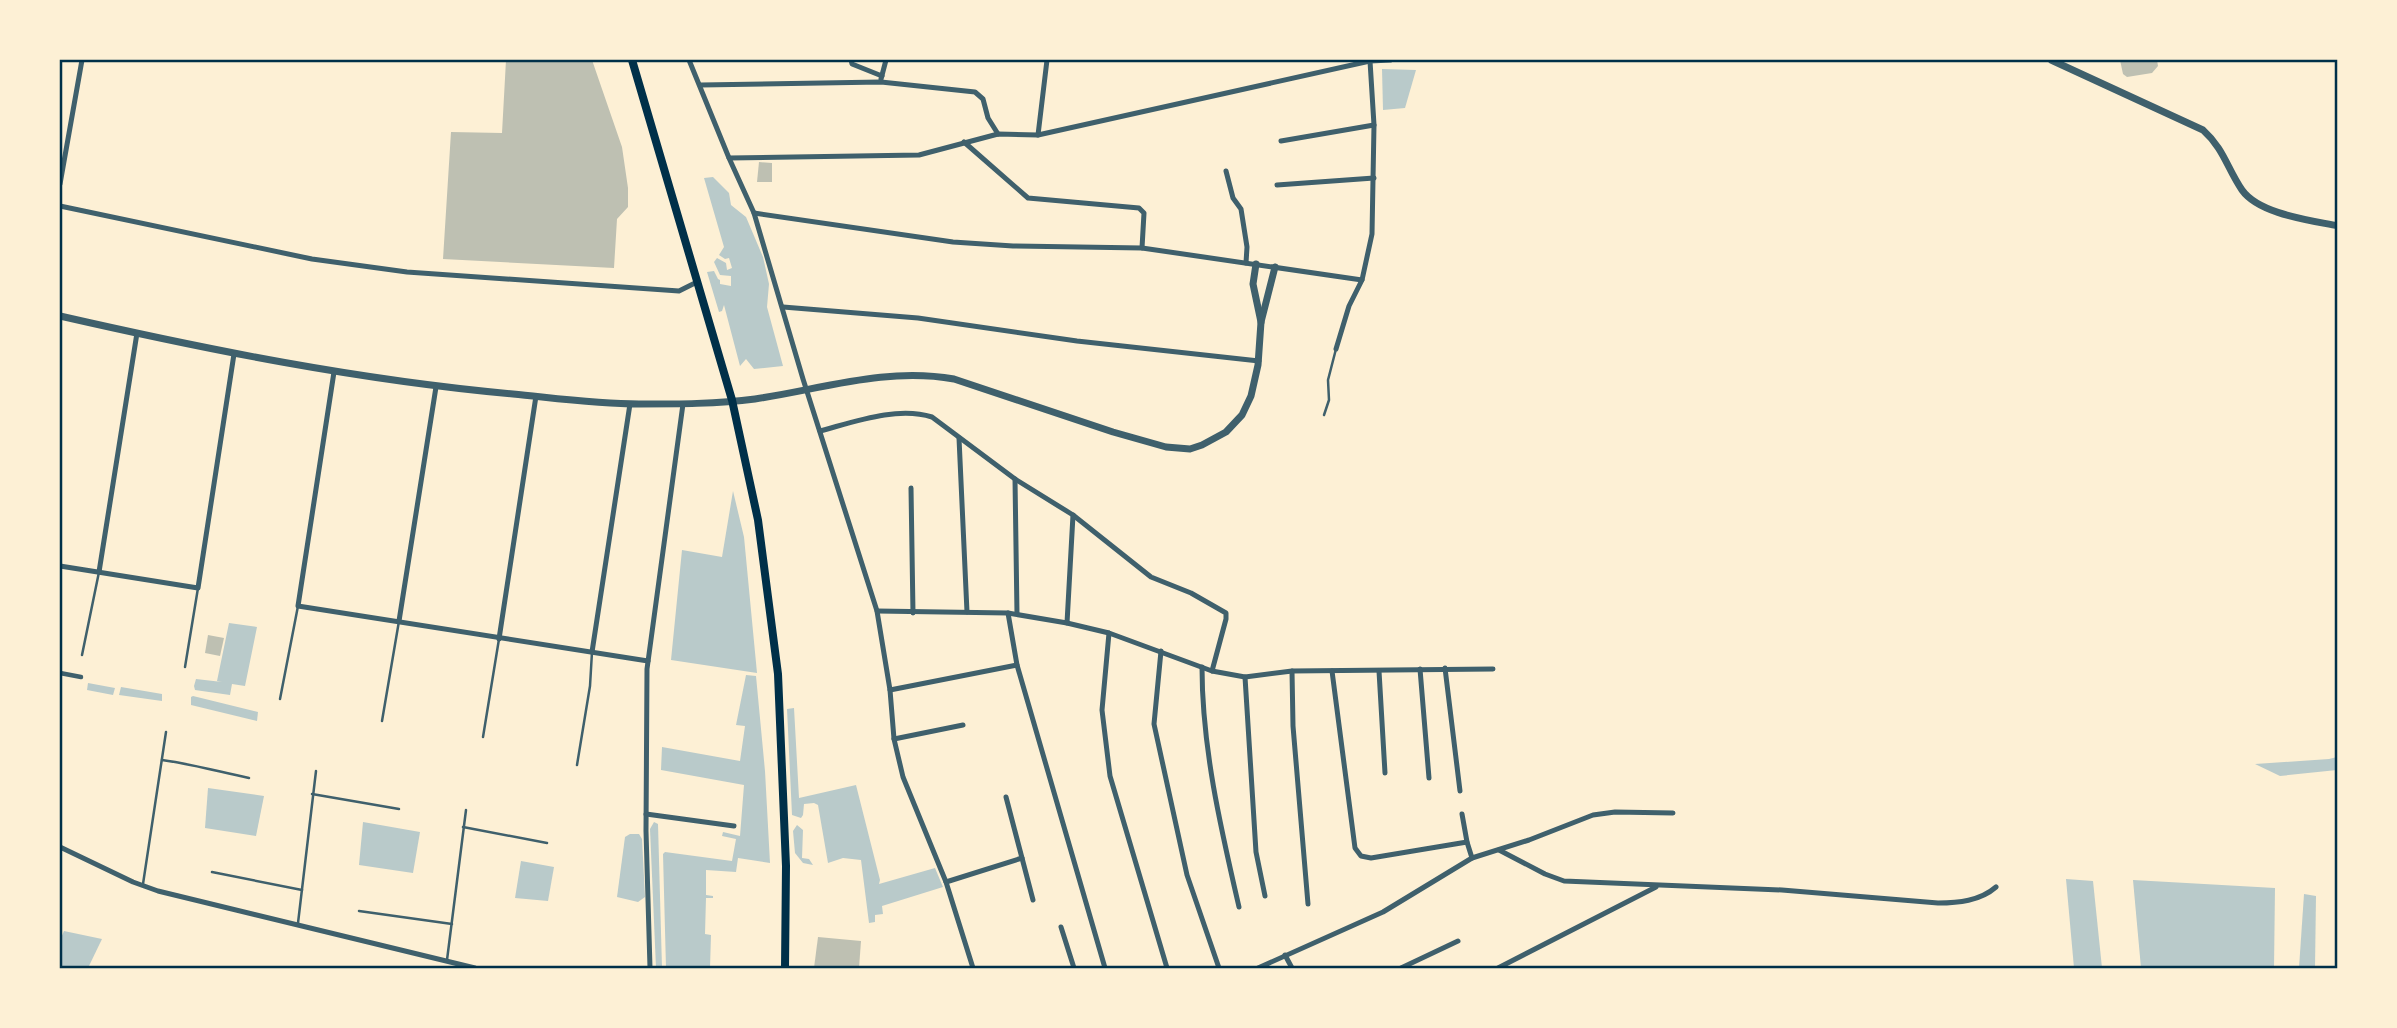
<svg xmlns="http://www.w3.org/2000/svg" width="2397" height="1028" font-family="'Crimson Pro',serif">
	<rect width="100%" height="100%" fill="#fdf0d5"/>
	<g fill="#b9caca">
		<polygon points="1382,69 1416,70 1405,108 1383,110"/>
		<polygon points="713,177 729,193 731,205 746,217 763,257 769,284 767,307 783,366 754,369 746,359 740,366 724,305 722,311 719,312 707,272 714,271 718,279 720,280 720,284 731,286 731,276 720,275 714,262 717,258 726,263 727,270 732,268 729,258 725,259 719,255 724,247 704,178"/>
		<polygon points="733,491 744,537 757,673 671,660 682,550 722,557"/>
		<polygon points="229,623 257,627 245,686 232,684 230,695 195,690 194,686 196,679 222,682 217,681"/>
		<polygon points="746,675 756,676 765,771 770,863 738,858 736,872 706,870 706,895 713,896 713,898 706,898 705,934 711,935 710,968 666,968 663,854 665,852 732,861 736,839 722,836 723,832 740,836 744,785 661,770 662,747 740,761 745,726 736,725"/>
		<polygon points="88,683 115,688 113,695 87,690"/>
		<polygon points="121,687 162,694 162,701 119,695"/>
		<polygon points="193,696 258,712 257,721 191,705 191,697"/>
		<polygon points="794,708 799,798 856,785 880,880 879,884 935,868 943,887 882,906 883,914 875,915 875,922 869,923 861,860 843,858 828,863 818,805 814,803 804,804 803,815 801,818 792,815 787,709"/>
		<polygon points="2337,757 2337,770 2280,776 2255,764 2329,759"/>
		<polygon points="208,788 264,796 256,836 205,828"/>
		<polygon points="363,822 420,832 413,873 359,865"/>
		<polygon points="654,822 658,824 662,968 656,968 650,829"/>
		<polygon points="797,825 803,830 802,858 809,859 813,865 803,863 795,853 793,831"/>
		<polygon points="630,834 639,834 642,839 645,897 638,902 617,897 625,837"/>
		<polygon points="521,861 554,867 548,901 515,898"/>
		<polygon points="2066,879 2093,881 2102,968 2074,968"/>
		<polygon points="2133,880 2275,888 2274,968 2141,968"/>
		<polygon points="2304,894 2316,896 2315,968 2299,968"/>
		<polygon points="64,931 102,939 88,968 60,968 60,940"/>
	</g>
	<g fill="#bec0b2">
		<polygon points="506,60 592,60 622,147 628,188 628,207 617,219 614,268 443,259 451,132 502,133"/>
		<polygon points="2120,60 2157,60 2158,66 2152,73 2127,77 2123,74"/>
		<polygon points="759,162 772,163 772,182 757,182"/>
		<polygon points="208,635 224,638 220,656 205,653"/>
		<polygon points="818,937 861,941 859,968 814,968"/>
	</g>
	<g fill="none" stroke-linecap="round" stroke-linejoin="round">
		<g stroke="#3f606c" stroke-width="2.5">
			<polyline points="1324,415 1329,400 1328,380 1336,349"/>
			<polyline points="82,655 99,572"/>
			<polyline points="185,667 198,588"/>
			<polyline points="280,699 298,606"/>
			<polyline points="382,721 399,621"/>
			<polyline points="483,737 499,639"/>
			<path d="M162,760C192,764 220,772 249,778"/>
			<polyline points="577,765 590,686 592,652"/>
			<polyline points="312,794 399,809"/>
			<polyline points="463,827 547,843"/>
			<polyline points="212,872 302,890"/>
			<polyline points="143,884 166,732"/>
			<polyline points="359,911 452,924"/>
			<polyline points="298,923 316,771"/>
			<polyline points="447,960 466,810"/>
		</g>
		<polyline stroke="#3f606c" stroke-width="4.5" points="60,673 81,677"/>
		<g stroke="#3f606c" stroke-width="5">
			<polyline points="689,60 729,158 754,213 803,379 877,611 890,690 894,739 903,777 946,882 973,968"/>
			<polyline points="851,60 852,64 882,76"/>
			<polyline points="881,79 886,60"/>
			<polyline points="701,85 881,82 975,92 983,99 988,118 998,134"/>
			<polyline points="1038,135 1047,60"/>
			<polyline points="1281,141 1374,125"/>
			<polyline points="964,142 1028,198 1139,208 1144,213 1142,248"/>
			<polyline points="729,158 919,155 998,134 1038,135 1370,61 1391,60"/>
			<polyline points="1226,171 1233,198 1241,209 1247,247 1246,263"/>
			<polyline points="60,184 82,60"/>
			<polyline points="1277,185 1374,178"/>
			<polyline points="60,206 312,259 407,272 679,291 697,282"/>
			<polyline points="754,213 953,242 1013,246 1142,248 1362,280"/>
			<polyline points="783,307 918,318 1077,341 1259,361"/>
			<polyline points="1336,349 1349,306 1362,280 1372,234 1374,125 1370,61"/>
			<polyline points="334,372 298,606 648,661"/>
			<path d="M820,431C854,422 897,406 932,417L1015,479L1073,515L1151,577L1191,593L1226,613V619L1212,671"/>
			<polyline points="959,438 967,612"/>
			<polyline points="1015,479 1017,614"/>
			<polyline points="911,488 913,613"/>
			<polyline points="60,566 198,588 234,354"/>
			<polyline points="99,572 137,333"/>
			<polyline points="877,611 1008,613 1067,623 1109,633 1212,671 1245,677 1292,671 1493,669"/>
			<polyline points="1008,613 1017,665 1105,968"/>
			<polyline points="399,621 436,387"/>
			<polyline points="1067,623 1073,515"/>
			<polyline points="1109,633 1102,710 1110,776 1167,968"/>
			<polyline points="499,639 536,396"/>
			<polyline points="1161,651 1154,724 1187,875 1219,968"/>
			<polyline points="592,652 630,404"/>
			<path d="M1202,667C1202,748 1221,829 1239,907"/>
			<polyline points="1445,668 1460,791"/>
			<polyline points="1420,669 1429,778"/>
			<polyline points="1292,671 1293,726 1308,904"/>
			<polyline points="1332,671 1355,848 1361,856 1371,858 1467,842"/>
			<polyline points="1379,671 1385,773"/>
			<polyline points="1245,677 1256,852 1265,896"/>
			<polyline points="890,690 1017,665"/>
			<polyline points="894,739 963,725"/>
			<polyline points="1006,797 1033,900"/>
			<polyline points="646,814 734,826"/>
			<polyline points="1462,814 1467,842 1472,858"/>
			<polyline points="60,847 133,882 158,891 475,968"/>
			<path d="M1499,850L1545,874L1564,881L1782,890L1938,903C1958,903 1980,901 1996,887"/>
			<polyline points="946,882 1022,858"/>
			<polyline points="1061,927 1074,968"/>
			<polyline points="1285,955 1292,968"/>
			<polyline points="650,968 646,831 647,669 683,404"/>
			<polyline points="1258,968 1383,912 1472,858 1529,840 1593,815 1615,812 1673,813"/>
			<polyline points="1401,968 1458,941"/>
			<polyline points="1498,968 1656,887"/>
		</g>
		<g stroke="#3f606c" stroke-width="7">
			<path d="M2051,60L2203,130C2224,149 2227,168 2242,190C2259,214 2309,220 2338,226"/>
			<polyline points="1256,264 1253,284 1261,322"/>
			<path d="M60,316C209,350 359,380 513,394C554,398 597,404 639,404C677,404 717,404 755,399C822,389 886,367 954,379L1113,432L1166,447L1190,449L1202,445L1226,432L1242,415L1251,396L1258,365L1261,322L1275,267"/>
		</g>
		<polyline stroke="#003049" stroke-width="8" points="632,60 732,400 758,520 778,674 786,866 785,968"/>
	</g>
	<rect width="2397" height="1028" fill="none" stroke="#fdf0d5" stroke-width="122"/>
	<rect x="61" y="61" width="2275" height="906" fill="none" stroke="#003049" stroke-width="2.5"/>
</svg>
